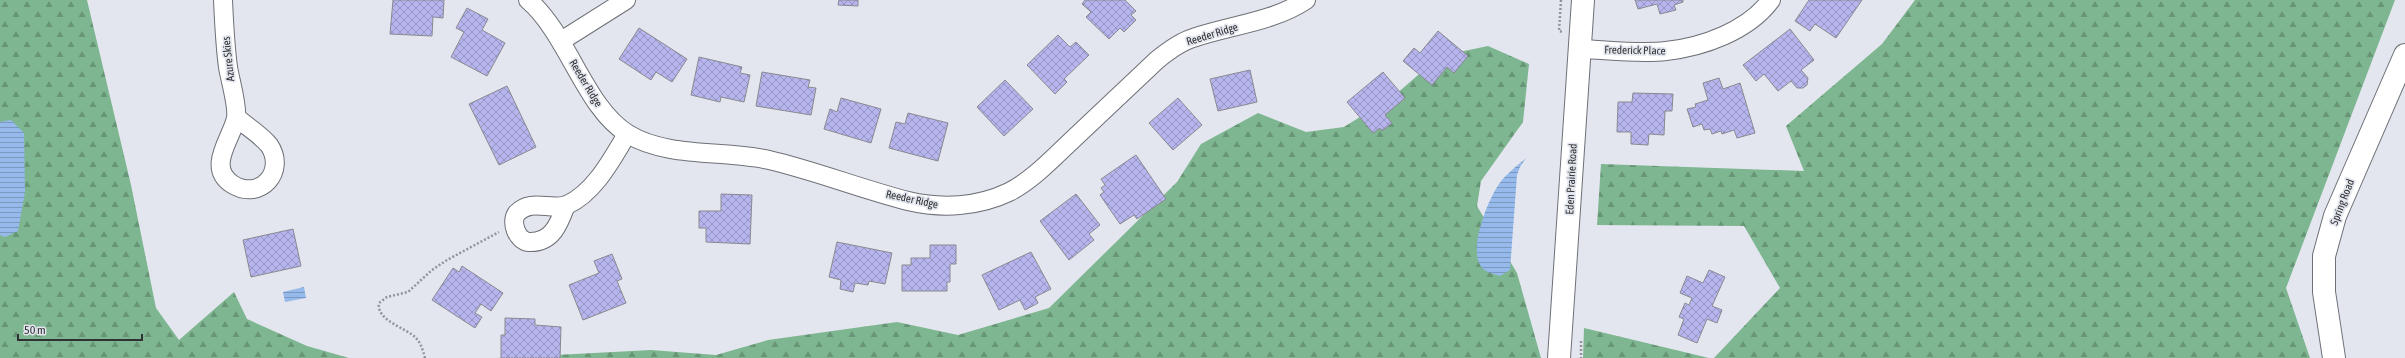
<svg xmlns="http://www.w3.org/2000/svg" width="2405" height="358" font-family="'Asap Condensed',sans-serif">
	<defs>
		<pattern id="forest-firs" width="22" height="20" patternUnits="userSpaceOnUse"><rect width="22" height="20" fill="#7db690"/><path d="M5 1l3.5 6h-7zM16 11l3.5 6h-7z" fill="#679576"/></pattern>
		<pattern id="water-rules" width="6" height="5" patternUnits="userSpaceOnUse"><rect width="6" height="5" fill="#96baeb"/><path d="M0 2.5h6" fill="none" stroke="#7b98bf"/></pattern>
		<pattern id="building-cross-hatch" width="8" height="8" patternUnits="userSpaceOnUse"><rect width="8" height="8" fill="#b7b5ee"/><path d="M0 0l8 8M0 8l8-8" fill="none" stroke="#9594c2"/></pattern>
	</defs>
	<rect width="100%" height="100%" fill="#e3e6ee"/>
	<g fill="url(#forest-firs)">
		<polygon points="0,0 87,0 131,185 156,308 179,340 234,292 247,319 307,346 349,358 0,358"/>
		<polygon points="1915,0 2395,0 2286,288 2310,358 1714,358 1780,288 1744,226 1597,225 1601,164 1804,171 1786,126 1882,44"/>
		<polygon points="1488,46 1529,64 1523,122 1481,181 1477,206 1517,273 1541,358 496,358 651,350 716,355 768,340 897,322 958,335 1049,308 1177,182 1201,144 1258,113 1306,132 1344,127 1395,95 1440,56"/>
		<polygon points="1584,328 1709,358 1583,358"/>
	</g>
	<g fill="url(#water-rules)">
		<polygon points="11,120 24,133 25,192 18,231 5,237 0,235 0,122"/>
		<path d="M1526,158L1520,167L1517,175L1510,270L1500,276C1494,274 1488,273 1483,269C1466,252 1488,200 1499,184C1506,174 1517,166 1526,158Z"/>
		<polygon points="304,287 306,298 285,302 283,292"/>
	</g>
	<g fill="url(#building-cross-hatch)" stroke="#898990">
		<polygon points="393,0 444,0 443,18 433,17 432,36 390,34"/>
		<polygon points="839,0 858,0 858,6 838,5"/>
		<polygon points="1085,0 1125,0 1136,11 1131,15 1136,20 1124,32 1120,28 1109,39 1086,17 1091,12 1082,4"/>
		<polygon points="1635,0 1683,0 1683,2 1674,5 1676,10 1660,14 1657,4 1638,9"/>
		<polygon points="1809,0 1862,0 1836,38 1815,24 1810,31 1795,21"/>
		<polygon points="467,8 488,19 482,30 505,43 487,76 451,57 464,32 456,28"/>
		<polygon points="639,28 687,59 672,82 656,72 651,80 619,59"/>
		<polygon points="1790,29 1814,60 1801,70 1808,78 1807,85 1803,88 1797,88 1791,81 1778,91 1764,74 1756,81 1743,65"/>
		<polygon points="1438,31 1468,56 1454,73 1447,67 1432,85 1403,61 1414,48 1420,53"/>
		<polygon points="1058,35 1070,47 1076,42 1089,55 1064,79 1067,82 1055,94 1027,65"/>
		<polygon points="699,57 742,67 740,73 750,75 744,102 721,97 720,102 691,95"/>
		<polygon points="1250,70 1257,102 1218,111 1210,79"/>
		<polygon points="762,72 810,80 808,87 816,88 811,115 756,106"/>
		<polygon points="1383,72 1405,98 1385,115 1392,123 1382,131 1380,128 1373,133 1347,102"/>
		<polygon points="1719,78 1723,89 1740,83 1755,133 1737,138 1734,130 1722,134 1721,131 1712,134 1710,129 1704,130 1702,124 1693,127 1687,109 1696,107 1695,104 1708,100 1703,83"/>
		<polygon points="1005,80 1033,109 1004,136 977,107"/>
		<polygon points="507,86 536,147 499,165 469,104"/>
		<polygon points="1633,93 1673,94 1672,111 1665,111 1664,135 1649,134 1648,145 1631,144 1631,132 1617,132 1618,102 1632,102"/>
		<polygon points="841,98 881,109 871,143 824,129 830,109 837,112"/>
		<polygon points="1178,98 1202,125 1173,150 1149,123"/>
		<polygon points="908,113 948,123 938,161 889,148 896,122 905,124"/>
		<polygon points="1136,155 1166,199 1137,219 1134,215 1120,224 1100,195 1104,192 1101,188 1105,185 1101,179"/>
		<polygon points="721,194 752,195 750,244 706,242 706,228 699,228 699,211 721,211"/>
		<polygon points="1076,194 1100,225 1089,234 1094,240 1069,260 1040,221"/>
		<polygon points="293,229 301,266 251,277 243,240"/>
		<polygon points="837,242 892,253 885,284 869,281 868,285 855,283 853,292 840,289 841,280 829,277"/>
		<polygon points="930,245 956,245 956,264 950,264 950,282 947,282 947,291 902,291 902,265 911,265 911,258 930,258"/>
		<polygon points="1031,252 1051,289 1035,297 1038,303 1025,310 1020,300 999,310 982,275"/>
		<polygon points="612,254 622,279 617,281 626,303 583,320 569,285 599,273 594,261"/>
		<polygon points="462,266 503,293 491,311 481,304 475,313 482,317 475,328 432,300 453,268 459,272"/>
		<polygon points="1709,270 1725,277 1712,306 1722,310 1717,323 1707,319 1697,343 1678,335 1684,319 1679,317 1685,303 1689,305 1692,298 1680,293 1687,276 1703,283"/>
		<polygon points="505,318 535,319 535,325 561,327 560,358 501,358 501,335 505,335"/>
	</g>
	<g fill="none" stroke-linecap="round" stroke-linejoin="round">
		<defs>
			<g id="street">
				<path d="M223,0C224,22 225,45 228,67C230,80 238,106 236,118C232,138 206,167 232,184C260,202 287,171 269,145C261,135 246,126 236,117"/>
				<path d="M528,0C568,34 585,108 628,134C667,158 725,150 769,160C816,171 861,189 908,201C942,209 978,207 1009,192C1031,181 1050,161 1068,144C1098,116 1127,88 1157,60C1168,51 1180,42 1193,38C1231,25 1273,22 1306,0"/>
				<polyline points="561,41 626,0"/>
				<path d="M1581,49C1608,50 1639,54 1666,51C1703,47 1748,31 1771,0"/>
				<path d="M566,205C559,224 552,243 529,242C517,241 510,222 517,213C531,198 551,211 567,205C595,192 612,159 627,134"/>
			</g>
			<g id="secondary">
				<polyline points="1559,358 1583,0"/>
				<polyline points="2334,358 2324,292 2324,256 2335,216 2405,55"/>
			</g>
		</defs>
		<use href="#street" stroke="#6d7077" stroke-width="20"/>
		<use href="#secondary" stroke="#6d7077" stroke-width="24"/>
		<g stroke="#92949a" stroke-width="2.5" stroke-dasharray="2 2" stroke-linecap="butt">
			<polyline points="1561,0 1559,31 1563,32"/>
			<polyline points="1581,341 1581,358"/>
			<path d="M425,358C423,351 421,343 416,338C407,328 376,321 379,303L387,297L408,292L432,270L447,260L499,232"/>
		</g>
		<use href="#street" stroke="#fff" stroke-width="18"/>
		<use href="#secondary" stroke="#fff" stroke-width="22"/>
	</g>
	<g text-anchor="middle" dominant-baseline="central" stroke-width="3.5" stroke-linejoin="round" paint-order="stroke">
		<g font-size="11" fill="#2f3134" stroke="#e3e6ee">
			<text transform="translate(1212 34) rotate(-17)">Reeder Ridge</text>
			<text transform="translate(1635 50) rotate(1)">Frederick Place</text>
			<text transform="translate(228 59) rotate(-96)">Azure Skies</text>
			<text transform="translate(586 83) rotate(59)">Reeder Ridge</text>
			<text transform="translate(1571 179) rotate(-87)">Eden Prairie Road</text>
			<text transform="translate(912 199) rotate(12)">Reeder Ridge</text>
			<text transform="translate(2342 202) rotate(-69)">Spring Road</text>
		</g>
	</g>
	<path d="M18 334v6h124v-6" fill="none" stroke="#2f3134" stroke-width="2"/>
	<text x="24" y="334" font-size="12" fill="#2f3134" stroke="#e3e6ee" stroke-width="3" paint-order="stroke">50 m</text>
</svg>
